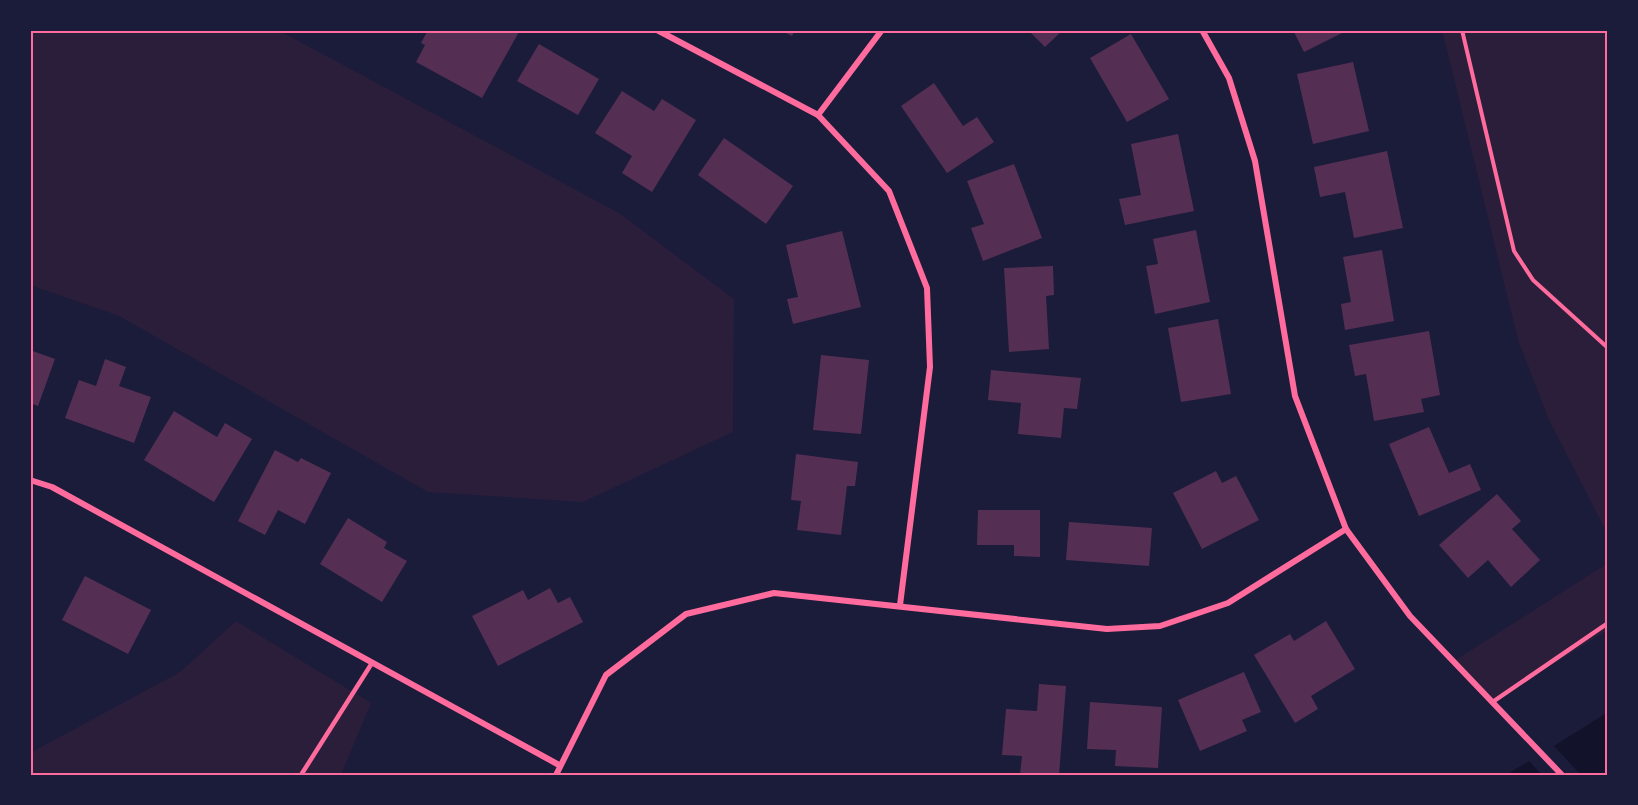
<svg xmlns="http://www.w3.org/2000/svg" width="1638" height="805" font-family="Barlow,sans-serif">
	<rect width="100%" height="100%" fill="#1b1b3a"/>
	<g fill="#2a1e3b">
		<polygon points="30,30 278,30 619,213 734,299 733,432 583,502 428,492 119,316 30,285"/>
		<polygon points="1442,30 1608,30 1608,535 1548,418 1518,340"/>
		<polygon points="1608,563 1608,630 1494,701 1454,661"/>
		<polygon points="236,621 371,703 341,775 30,775 30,753 180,672"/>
	</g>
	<g fill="#12122b">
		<polygon points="1608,712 1608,775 1581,775 1554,746"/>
		<polygon points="1529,761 1542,775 1506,775"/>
	</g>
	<g fill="#542f53">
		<polygon points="428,30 520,30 482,98 416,62 425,45 421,43"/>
		<polygon points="780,30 795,30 792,36"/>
		<polygon points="1028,30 1063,30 1045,47"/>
		<polygon points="1293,30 1348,30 1304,52"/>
		<polygon points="1131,34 1169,99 1127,122 1090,58"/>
		<polygon points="539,44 599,79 578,115 517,81"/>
		<polygon points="1353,62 1369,131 1313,144 1297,74"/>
		<polygon points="934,83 963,126 977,117 994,142 947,173 901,106"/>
		<polygon points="622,91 654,111 662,99 696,120 652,192 622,173 632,156 595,133"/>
		<polygon points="1178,134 1194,211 1125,225 1119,199 1141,195 1131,144"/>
		<polygon points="724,138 793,186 766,224 698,175"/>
		<polygon points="1387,151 1403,228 1354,238 1345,192 1320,197 1314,167"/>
		<polygon points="1014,164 1042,238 983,261 971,228 984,224 967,181"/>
		<polygon points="1196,230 1210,302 1155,314 1146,266 1158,264 1153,239"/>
		<polygon points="842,231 861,307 793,324 787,299 798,297 786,245"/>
		<polygon points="1382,250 1394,321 1345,330 1341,304 1351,302 1343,257"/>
		<polygon points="1053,266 1054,295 1046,296 1049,349 1009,352 1004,268"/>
		<polygon points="1218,319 1231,394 1181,402 1168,328"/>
		<polygon points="1429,331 1440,395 1421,399 1424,412 1374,421 1366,374 1355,376 1349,345"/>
		<polygon points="30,350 55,359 38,406 30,403"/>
		<polygon points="821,355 869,360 861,434 813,430"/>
		<polygon points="105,359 126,367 119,386 151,397 134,443 65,418 79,380 96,386"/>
		<polygon points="991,370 1081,378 1077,409 1064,408 1061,438 1018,434 1021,403 988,400"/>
		<polygon points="174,411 217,437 225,423 252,439 214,502 144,460"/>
		<polygon points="1429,427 1449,473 1470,464 1481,490 1419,516 1389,444"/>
		<polygon points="275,450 298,462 301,458 331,473 305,524 278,510 265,535 238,521"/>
		<polygon points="796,454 858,462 855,486 847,486 841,535 797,530 801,501 791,500"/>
		<polygon points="1216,471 1222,483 1236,476 1259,520 1202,549 1173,493"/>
		<polygon points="1497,494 1521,521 1512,529 1540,560 1511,587 1488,560 1468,578 1439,545"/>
		<polygon points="978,510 1040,510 1040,557 1014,556 1014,545 977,545"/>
		<polygon points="348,518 387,542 384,548 407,561 382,602 320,564"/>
		<polygon points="1069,522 1152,528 1149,566 1066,560"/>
		<polygon points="85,576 151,610 128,654 62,620"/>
		<polygon points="550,588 558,603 570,597 583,622 498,666 472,616 523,590 528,600"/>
		<polygon points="1326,621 1355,669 1311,696 1318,709 1295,723 1254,655 1290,634 1294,641"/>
		<polygon points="1244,672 1261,712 1242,720 1247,731 1200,751 1178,700"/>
		<polygon points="1039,684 1066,686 1059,775 1020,775 1022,756 1002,755 1006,709 1037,711"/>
		<polygon points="1090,702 1162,707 1158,768 1115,766 1116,750 1087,749"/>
	</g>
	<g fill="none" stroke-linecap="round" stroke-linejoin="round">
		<polyline stroke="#ff6b9d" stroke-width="4" points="1462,30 1514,251 1533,280 1608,348"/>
		<g stroke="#ff6b9d" stroke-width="4.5">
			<polyline points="1494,701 1608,623"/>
			<polyline points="301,775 372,663"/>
		</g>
		<g stroke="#ff6b9d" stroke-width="6">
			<polyline points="657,30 818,115 889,191 927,288 930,367 900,605"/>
			<polyline points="1202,30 1229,78 1255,161 1295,396 1346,529 1410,616 1562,775"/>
			<polyline points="818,115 882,30"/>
			<polyline points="30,480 52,487 559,765"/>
			<polyline points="556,775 606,675 686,614 774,593 1107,629 1160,626 1228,603 1346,529"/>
		</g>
	</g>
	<rect width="1638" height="805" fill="none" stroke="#1b1b3a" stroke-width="63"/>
	<rect x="32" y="32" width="1574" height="742" fill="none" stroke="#ff6b9d" stroke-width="2"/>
</svg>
